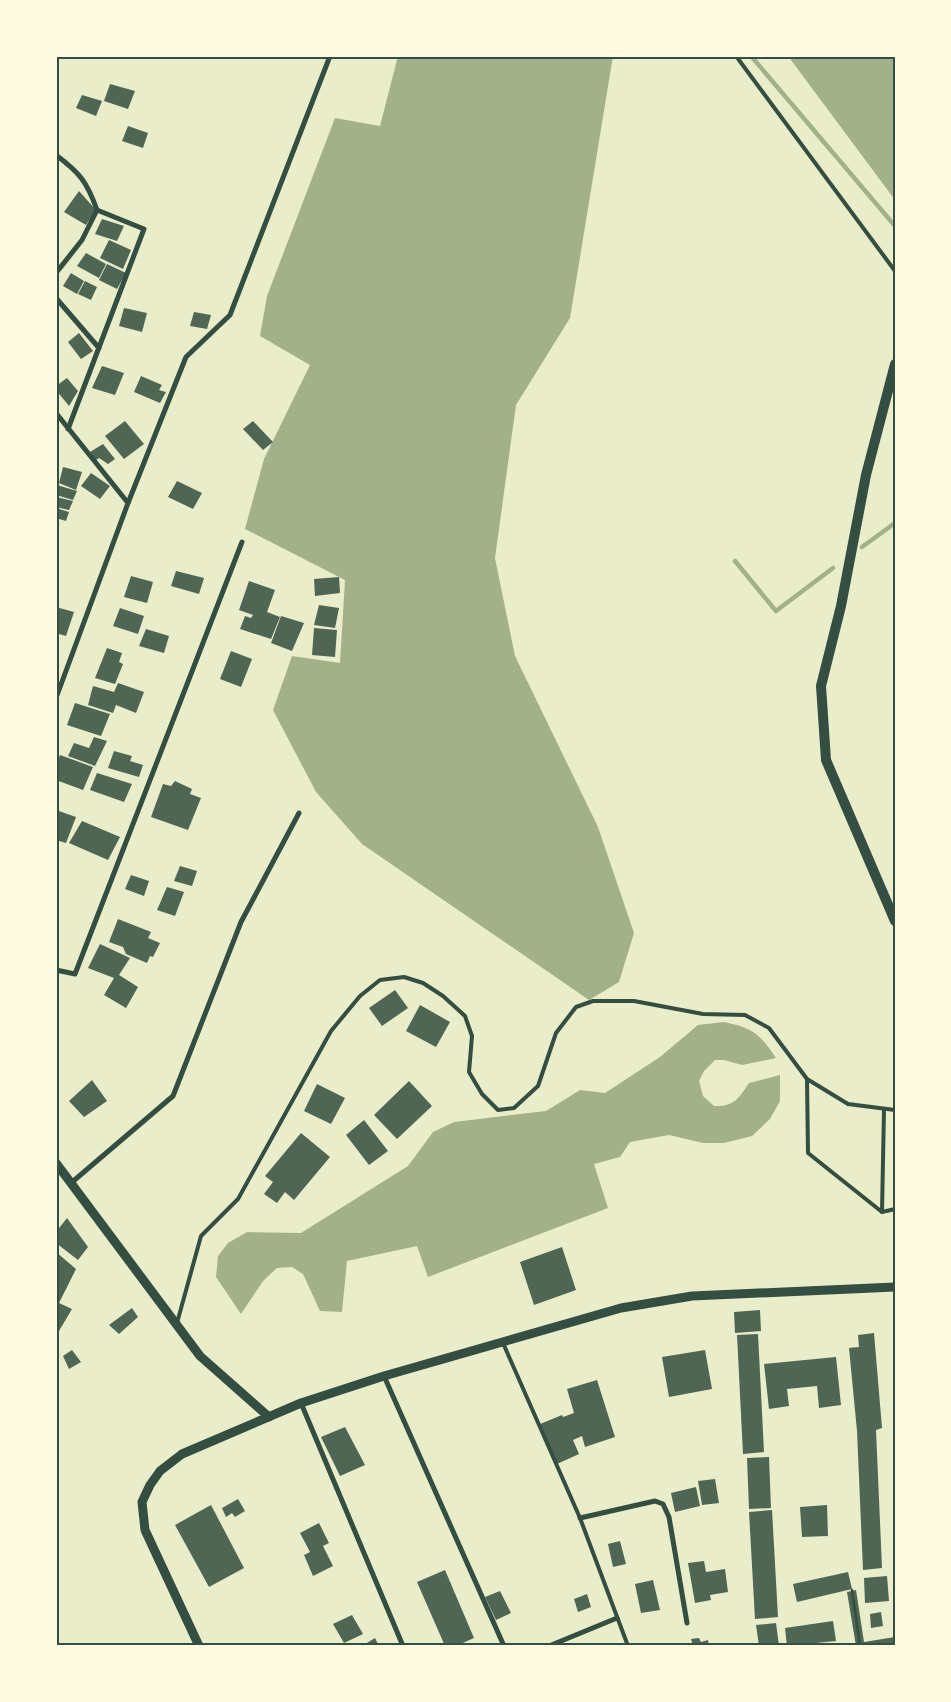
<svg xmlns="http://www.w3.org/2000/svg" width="951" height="1702" font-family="'Sofia Sans Condensed',sans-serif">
	<rect width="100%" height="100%" fill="#e9edc9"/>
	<g fill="#a3b18a">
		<polygon points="398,56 613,56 570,318 516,405 495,558 515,656 598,827 634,933 619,982 589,1000 362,844 316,792 273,710 292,656 340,663 345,580 245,529 264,459 310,365 260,336 267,296 335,118 380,126"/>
		<polygon points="788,56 895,56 895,200"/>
		<path d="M724,1022C753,1028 760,1034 776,1058L742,1065L724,1060H715L704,1071L699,1081L703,1096L714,1106C734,1107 739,1098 749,1083L780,1075V1101L770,1119L752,1136L724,1143H703L669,1135L630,1142L620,1157L594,1164L608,1208L428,1277L417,1246L347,1261L342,1312L320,1311L303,1274L292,1267L277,1268L263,1281L241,1314L216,1277L218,1256L228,1243L247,1232L301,1233L408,1166L433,1132L454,1122L546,1111L580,1090L605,1093L660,1057L698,1025Z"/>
	</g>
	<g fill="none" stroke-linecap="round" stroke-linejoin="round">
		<g stroke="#a3b18a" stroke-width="4.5">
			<polyline points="751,56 895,226"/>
			<polyline points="862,547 895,523"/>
			<polyline points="735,561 776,611 833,568"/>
		</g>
	</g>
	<g fill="#4f6655">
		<polygon points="110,84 135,91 128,109 104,101"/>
		<polygon points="82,95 102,101 96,116 76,108"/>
		<polygon points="128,126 148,133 143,148 122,141"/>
		<polygon points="79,191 96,210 86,225 64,212"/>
		<polygon points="102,219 124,226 117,241 95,234"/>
		<polygon points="109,240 131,250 123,269 100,258"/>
		<polygon points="86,253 106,264 99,278 77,266"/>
		<polygon points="107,264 126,273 117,289 99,280"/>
		<polygon points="71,273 84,281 77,294 63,286"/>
		<polygon points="85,281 97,287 91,300 78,294"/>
		<polygon points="124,308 147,313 142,332 119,326"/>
		<polygon points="194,312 211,315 207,329 190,326"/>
		<polygon points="79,333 93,351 81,359 68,342"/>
		<polygon points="102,366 124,373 115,395 92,388"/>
		<polygon points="141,376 162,385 159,390 166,392 160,403 134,392"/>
		<polygon points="67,378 78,391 69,406 56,390 56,386"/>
		<polygon points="125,421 144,444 124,459 105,436"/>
		<polygon points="253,421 273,442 263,450 243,429"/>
		<polygon points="103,444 115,459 108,464 99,458 96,460 90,452"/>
		<polygon points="63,467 82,472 76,490 59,483"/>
		<polygon points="91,473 110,486 100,499 81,486"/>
		<polygon points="177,481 202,493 193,509 168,497"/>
		<polygon points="57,485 77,491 73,500 56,495"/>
		<polygon points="56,497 73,501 69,510 56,507"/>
		<polygon points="56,508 69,512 66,521 56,518"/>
		<polygon points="176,571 204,578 199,594 171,586"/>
		<polygon points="131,576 153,582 147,603 124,597"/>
		<polygon points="339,577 340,593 315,596 314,579"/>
		<polygon points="249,581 275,590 267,612 280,617 271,639 240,629 245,616 251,618 253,615 239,610"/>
		<polygon points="319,605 339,608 335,628 314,625"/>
		<polygon points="56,607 74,612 66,636 56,633"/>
		<polygon points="120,608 144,616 138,634 113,626"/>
		<polygon points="281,616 304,623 292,651 271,643"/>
		<polygon points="314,628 337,630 335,657 312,655"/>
		<polygon points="146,629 169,636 164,653 139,646"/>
		<polygon points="107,648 122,653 119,662 123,664 115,684 95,678"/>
		<polygon points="231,651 252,659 241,687 220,679"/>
		<polygon points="118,683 144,692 136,713 116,705 113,713 88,705 93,686 114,692"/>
		<polygon points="75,703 110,714 101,736 67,725"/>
		<polygon points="94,737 107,741 95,766 68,756 74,743 89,748"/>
		<polygon points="114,751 132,756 130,761 143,765 139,777 108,768"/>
		<polygon points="60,755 93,767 83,790 56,780 56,765"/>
		<polygon points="97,773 132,784 124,802 90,790"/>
		<polygon points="175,781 192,789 190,794 201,798 188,830 151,817 163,784 171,786"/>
		<polygon points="56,810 76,817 66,843 56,840"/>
		<polygon points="82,821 120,837 108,860 69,843"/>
		<polygon points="180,866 197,871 192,886 174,881"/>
		<polygon points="131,875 149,881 144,896 125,889"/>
		<polygon points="167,887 184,892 175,916 157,910"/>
		<polygon points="118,919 151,932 148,938 160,943 153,957 150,956 147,963 126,954 123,947 109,942"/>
		<polygon points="100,944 130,958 119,975 138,987 126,1008 104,995 114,978 88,968"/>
		<polygon points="395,990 408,1008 382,1026 369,1008"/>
		<polygon points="420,1005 450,1022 436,1047 406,1031"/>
		<polygon points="92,1080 107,1101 84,1117 69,1101"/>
		<polygon points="409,1081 432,1106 397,1139 374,1115"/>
		<polygon points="317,1084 345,1098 331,1124 304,1111"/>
		<polygon points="364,1120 388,1151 369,1165 346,1135"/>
		<polygon points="301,1133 330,1157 294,1200 285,1192 277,1203 264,1194 273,1182 265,1176"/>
		<polygon points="67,1218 88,1247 78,1260 56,1243 56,1232"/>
		<polygon points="562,1247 576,1290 534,1305 520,1262"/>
		<polygon points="56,1252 76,1269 59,1303 72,1309 59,1331 56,1330 56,1310 59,1303 56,1303"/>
		<polygon points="132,1308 138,1317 119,1334 109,1325"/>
		<polygon points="760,1310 761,1331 735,1333 734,1312"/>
		<polygon points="874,1333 882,1428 876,1430 882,1568 863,1570 857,1431 849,1348 859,1347 858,1335"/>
		<polygon points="758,1334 764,1452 743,1454 737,1335"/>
		<polygon points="72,1350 81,1362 69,1369 63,1356"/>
		<polygon points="705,1350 712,1389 669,1397 662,1357"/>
		<polygon points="836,1357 841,1405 819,1408 817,1386 787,1389 789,1406 769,1409 764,1364"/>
		<polygon points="597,1380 615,1437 585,1447 582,1436 573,1440 579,1454 557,1464 540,1424 562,1415 563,1417 574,1413 567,1389"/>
		<polygon points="345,1427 365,1465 340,1476 321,1437"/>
		<polygon points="769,1457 771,1508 749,1509 747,1458"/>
		<polygon points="715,1479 719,1503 702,1505 698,1481"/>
		<polygon points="696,1487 700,1506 675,1512 671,1493"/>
		<polygon points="238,1499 245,1511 235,1517 232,1513 226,1517 222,1508"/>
		<polygon points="211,1505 244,1568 209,1587 175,1525"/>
		<polygon points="827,1505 828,1536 802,1537 800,1507"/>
		<polygon points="772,1510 778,1617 755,1619 749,1512"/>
		<polygon points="319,1523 329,1543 323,1546 333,1566 313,1576 304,1555 310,1552 300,1533"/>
		<polygon points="620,1541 626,1564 613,1567 608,1544"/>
		<polygon points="704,1561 706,1572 725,1569 728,1592 710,1595 711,1600 695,1603 688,1563"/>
		<polygon points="445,1570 474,1638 456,1646 445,1646 417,1582"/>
		<polygon points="848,1572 852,1589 797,1602 793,1584"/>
		<polygon points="887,1576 889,1601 865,1603 864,1578"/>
		<polygon points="653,1580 660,1610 641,1613 635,1584"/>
		<polygon points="856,1590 864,1642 895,1637 895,1646 856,1646 847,1592"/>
		<polygon points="500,1591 511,1613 496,1620 485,1597"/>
		<polygon points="587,1594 591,1607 578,1612 574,1599"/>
		<polygon points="881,1612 883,1626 871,1628 870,1614"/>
		<polygon points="352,1615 363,1634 344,1643 333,1624"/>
		<polygon points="833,1621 836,1641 787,1646 785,1628"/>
		<polygon points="776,1623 779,1646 759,1646 756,1625"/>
		<polygon points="375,1638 379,1646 362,1646"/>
		<polygon points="699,1638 701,1642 708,1640 709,1646 693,1646 691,1639"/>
	</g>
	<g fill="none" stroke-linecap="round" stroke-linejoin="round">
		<g stroke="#344e41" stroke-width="2.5">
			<polyline points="852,1590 860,1646"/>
			<polyline points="890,1646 895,1645"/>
		</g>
		<g stroke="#344e41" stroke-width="4">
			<polyline points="736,56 895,271"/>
			<polyline points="807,1079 808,1153 882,1212 895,1209"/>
			<polyline points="882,1212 884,1109"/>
			<polyline points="177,1323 201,1236 238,1199 331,1031 360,996 380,980 404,977 423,983 443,996 465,1016 472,1036 469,1072 482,1094 498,1110 514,1108 538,1086 556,1033 576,1007 593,1001 634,1001 703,1014 745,1015 769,1028 807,1079 848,1104 895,1110"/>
			<polyline points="503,1343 580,1518 628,1646"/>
		</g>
		<g stroke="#344e41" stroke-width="5">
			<path d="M56,155C80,173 87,182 97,210L82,240L56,273"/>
			<polyline points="56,298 99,348"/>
			<polyline points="56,413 128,503"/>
			<polyline points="68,429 144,229 97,210"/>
			<polyline points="56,698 128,503 186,357 230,315 330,56"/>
			<polyline points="56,970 75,974 242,542"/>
			<polyline points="71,1183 173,1096 241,922 299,813"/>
			<polyline points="384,1376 504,1646"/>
			<polyline points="301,1403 403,1646"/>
			<polyline points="580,1518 655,1501 663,1504 669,1517 687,1623"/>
			<polyline points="549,1646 617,1618"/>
		</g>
		<g stroke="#344e41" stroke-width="9">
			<polyline points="56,1163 200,1356 269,1417"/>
			<polyline points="199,1646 145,1530 142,1502 150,1485 160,1471 182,1454 301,1403 384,1376 621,1308 692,1296 895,1287"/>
		</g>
		<polyline stroke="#344e41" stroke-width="10" points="895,364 866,475 841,606 821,686 826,760 895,921"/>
	</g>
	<rect width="951" height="1702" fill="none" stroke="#fefae0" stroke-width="115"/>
	<rect x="58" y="58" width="836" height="1586" fill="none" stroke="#344e41" stroke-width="2"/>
</svg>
